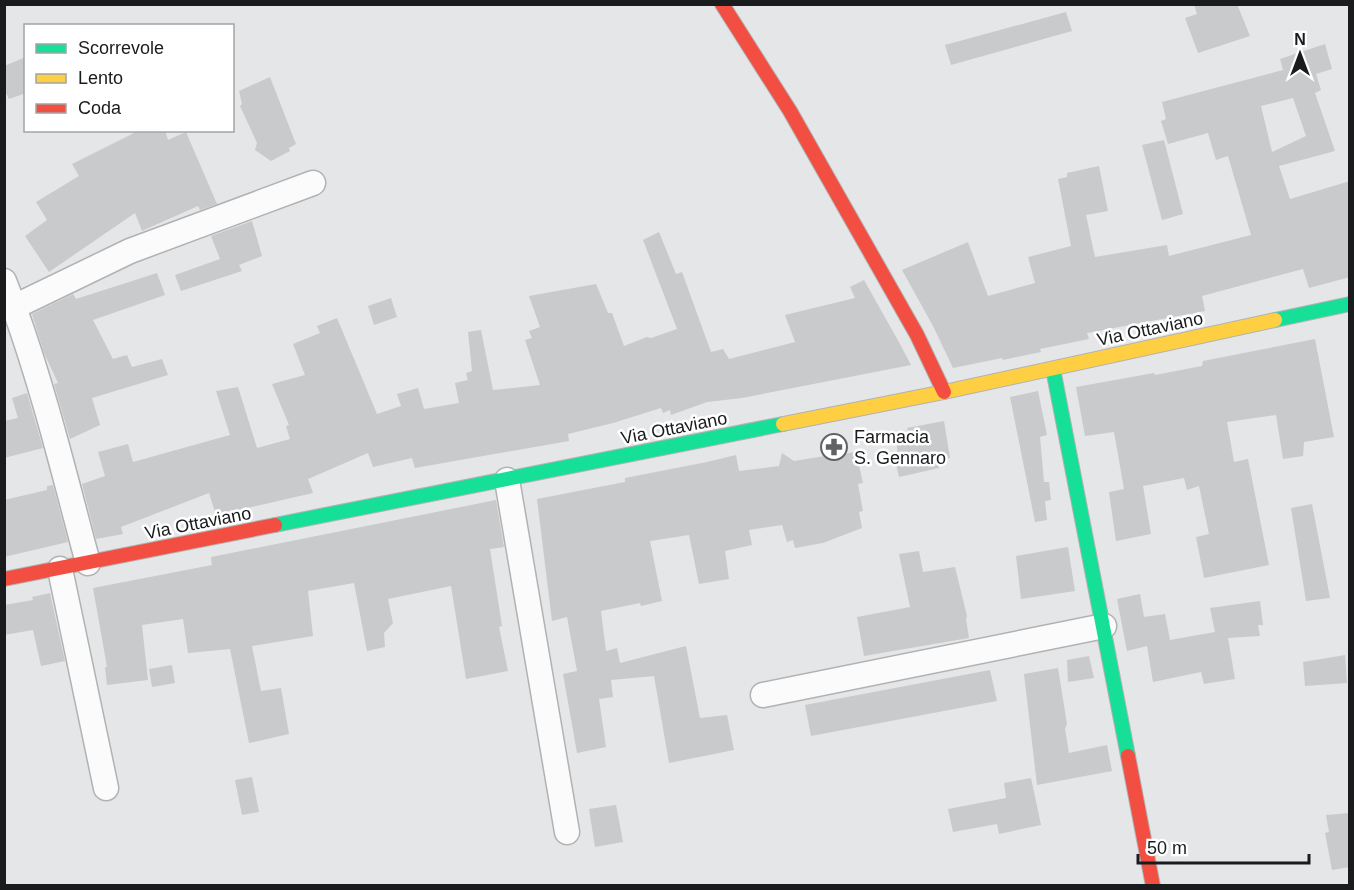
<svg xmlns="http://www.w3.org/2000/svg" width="1354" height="890" font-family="Arial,sans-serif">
	<rect width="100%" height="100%" fill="#e4e6e8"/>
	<g fill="#c8cacb" fill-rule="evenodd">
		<polygon points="1194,4 1237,4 1250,36 1198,53 1185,18 1197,14"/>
		<polygon points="1066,12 1072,31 951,65 945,45"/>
		<path d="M1325,44L1332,69L1316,74L1321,90L1315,93L1335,151L1279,166L1290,199L1350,181V277L1309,288L1303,269L1202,296L1205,311L1087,333L1089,339L1040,349L1041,352L1003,360L1002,358L953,368L933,326L902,270L968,242L988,296L1035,283L1028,257L1071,246L1058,179L1067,177V173L1099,166L1108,211L1086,215L1095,257L1167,245L1169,256L1251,235L1228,156L1216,160L1208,133L1168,144L1161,121L1166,119L1162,102L1283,70L1280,59ZM1293,98L1306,136L1272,152L1261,106Z"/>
		<polygon points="26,57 26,93 9,99 4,89 4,66"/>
		<polygon points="270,77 296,144 289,148 290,151 271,161 255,150 257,143 240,106 242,104 239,91"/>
		<polygon points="140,130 165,130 168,140 186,132 217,204 200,210 198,206 142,231 135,213 49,272 25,236 47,220 36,202 79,176 72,164"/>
		<polygon points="1164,140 1183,214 1162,220 1142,145"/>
		<polygon points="252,221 262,256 239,265 242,271 181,291 175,275 220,259 211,236"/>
		<polygon points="659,232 676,274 682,272 711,352 723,349 729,359 795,342 785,315 855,298 850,287 864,280 900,344 911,365 742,398 707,402 671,415 670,410 663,413 661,408 613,423 568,434 569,441 415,468 412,458 373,467 368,453 308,479 313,493 216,515 209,493 121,527 123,534 96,539 82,484 105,476 98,452 128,444 133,462 230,435 216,391 238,387 257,448 290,439 286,426 289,425 272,384 305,375 293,344 320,333 317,326 337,318 377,414 401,406 397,394 418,388 424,409 459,403 455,383 468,380 466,373 472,371 468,332 481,330 493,390 540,385 525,340 532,338 529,331 540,327 529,296 596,284 608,313 612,313 624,346 647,337 651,338 677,329 643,240"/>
		<polygon points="157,273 165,295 93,320 113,359 127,355 132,367 162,359 168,375 92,398 100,425 70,439 54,384 58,383 44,353 32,314 73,294 76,299"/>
		<polygon points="391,298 397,317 374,325 368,306"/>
		<polygon points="1315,339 1334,437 1304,442 1303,456 1283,459 1276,415 1227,422 1234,462 1248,459 1269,565 1204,578 1196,537 1209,534 1199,486 1187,490 1184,478 1143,486 1151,534 1116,541 1109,492 1124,489 1114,432 1085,436 1076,387 1154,373 1155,375 1202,366 1203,361"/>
		<polygon points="1038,391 1047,435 1040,437 1044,482 1049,482 1051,500 1045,501 1047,520 1035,522 1010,397"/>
		<polygon points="27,393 43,448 4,458 4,421 18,418 12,398"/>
		<polygon points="944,421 950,458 937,461 939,468 899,477 894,456 898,456 896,437 909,434 907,428"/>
		<polygon points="829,450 837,451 842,454 856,452 863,483 858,484 863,511 859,512 862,528 823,543 795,548 793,540 787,542 782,525 749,530 752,545 725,551 729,579 699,584 689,535 650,541 662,601 641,606 640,603 601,611 606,651 617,648 620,663 686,646 700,718 727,715 734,750 669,763 654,676 611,680 613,697 599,699 606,747 577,753 563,674 577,671 567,617 552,621 537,499 625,482 625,478 707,462 736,455 739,471 779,466 782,453 794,461 825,456"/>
		<polygon points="53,485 68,542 4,557 4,500 47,490 47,486"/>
		<polygon points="496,500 504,547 490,549 502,626 499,627 508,671 466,679 451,586 388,599 393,623 384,633 385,647 367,651 354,583 308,591 313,636 252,646 261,691 281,688 289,734 249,743 230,649 188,653 183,619 142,625 148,680 107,685 105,667 107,667 93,588 212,565 211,557"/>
		<polygon points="1312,504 1330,598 1306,601 1291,508"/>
		<polygon points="1068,547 1075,591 1021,599 1016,556"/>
		<polygon points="919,551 923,572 955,567 967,616 966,619 969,638 864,656 857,617 910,607 899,554"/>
		<polygon points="50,593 65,661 41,666 33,630 4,635 4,605 33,600 32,597"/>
		<polygon points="1140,594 1144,617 1165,614 1170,640 1215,632 1210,608 1260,601 1263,625 1258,625 1260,636 1228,638 1235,679 1204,684 1201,672 1153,682 1147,646 1127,651 1117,599"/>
		<polygon points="1345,655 1347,683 1305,686 1303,662"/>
		<polygon points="1089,656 1094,678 1068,682 1067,660"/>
		<polygon points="172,665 175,683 152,687 149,669"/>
		<polygon points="1058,668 1067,724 1065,729 1069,753 1107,745 1112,771 1037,785 1024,674"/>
		<polygon points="990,670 997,701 811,736 805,705"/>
		<polygon points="252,777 259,812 242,815 235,780"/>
		<polygon points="1031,778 1041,825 999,834 997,824 953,832 948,809 1006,798 1004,783"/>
		<polygon points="616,805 623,842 595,847 589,809"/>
		<polygon points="1350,813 1350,867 1332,870 1325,833 1329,832 1326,815"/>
	</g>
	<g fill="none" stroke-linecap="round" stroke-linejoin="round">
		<defs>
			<g id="street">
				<polyline points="4,281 14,307 130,251 313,183"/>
				<path d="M14,307C44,390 65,477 88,563"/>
				<polyline points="507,480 567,832"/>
				<polyline points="60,569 106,788"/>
				<polyline points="763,695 1104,626"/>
			</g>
			<g id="fast">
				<polyline points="1275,320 1350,304"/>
				<polyline points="1053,369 1128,756"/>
				<polyline points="275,525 783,424"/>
			</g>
			<polyline id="slow" points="783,424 944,392 1275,320"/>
			<g id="jam">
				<polyline points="722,4 790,111 917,335 944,392"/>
				<polyline points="4,579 275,525"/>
				<polyline points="1128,756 1153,886"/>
			</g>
		</defs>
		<use href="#street" stroke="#b1b2b4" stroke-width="27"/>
		<use href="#fast" stroke="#b1b2b4" stroke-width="16"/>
		<use href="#slow" stroke="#b1b2b4" stroke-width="16"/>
		<use href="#jam" stroke="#b1b2b4" stroke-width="16"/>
		<use href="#street" stroke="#fbfbfc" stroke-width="24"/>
		<use href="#fast" stroke="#16e098" stroke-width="14"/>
		<use href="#slow" stroke="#ffcf43" stroke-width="14"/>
		<use href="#jam" stroke="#f24e42" stroke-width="14"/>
	</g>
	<defs>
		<symbol id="pharmacy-ring" viewBox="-11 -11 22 22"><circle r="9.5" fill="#fff" stroke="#606263" stroke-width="1.5"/><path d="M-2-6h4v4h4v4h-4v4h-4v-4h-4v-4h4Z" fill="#606263"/></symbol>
	</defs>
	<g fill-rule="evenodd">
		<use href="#pharmacy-ring" x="819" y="432" width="30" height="30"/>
	</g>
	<g text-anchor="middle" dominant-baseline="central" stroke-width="5" stroke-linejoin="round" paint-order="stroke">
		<g font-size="18" fill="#191b1c" stroke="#fff">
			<text transform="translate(1150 329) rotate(-12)">Via Ottaviano</text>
			<text transform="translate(674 428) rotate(-11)">Via Ottaviano</text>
			<text transform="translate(198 523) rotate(-11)">Via Ottaviano</text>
		</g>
		<g font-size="18" fill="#191b1c" stroke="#fff" text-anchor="start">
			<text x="854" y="437">Farmacia<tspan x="854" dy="21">S. Gennaro</tspan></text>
		</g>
	</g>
	<rect width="1354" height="890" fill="none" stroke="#191b1c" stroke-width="12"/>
	<rect x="24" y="24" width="210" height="108" fill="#ffffff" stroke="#a3a4a4" stroke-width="1.5"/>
	<rect x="36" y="44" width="30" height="9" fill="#16e098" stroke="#a3a4a4" stroke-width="1.5"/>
	<text x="78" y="54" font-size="18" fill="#191b1c">Scorrevole</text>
	<rect x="36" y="74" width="30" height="9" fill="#ffcf43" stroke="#a3a4a4" stroke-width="1.5"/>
	<text x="78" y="84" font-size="18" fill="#191b1c">Lento</text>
	<rect x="36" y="104" width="30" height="9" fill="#f24e42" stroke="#a3a4a4" stroke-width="1.5"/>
	<text x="78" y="114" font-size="18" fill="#191b1c">Coda</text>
	<g transform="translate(1300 54)" stroke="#ffffff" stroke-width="4.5" paint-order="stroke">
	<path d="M0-4.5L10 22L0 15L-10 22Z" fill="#191b1c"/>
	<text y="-9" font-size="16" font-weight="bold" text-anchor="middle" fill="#191b1c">N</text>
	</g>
	<path d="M1138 854v9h171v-9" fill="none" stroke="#191b1c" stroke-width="3"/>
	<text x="1147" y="854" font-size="18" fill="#191b1c" stroke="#ffffff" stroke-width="4.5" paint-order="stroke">50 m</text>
</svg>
